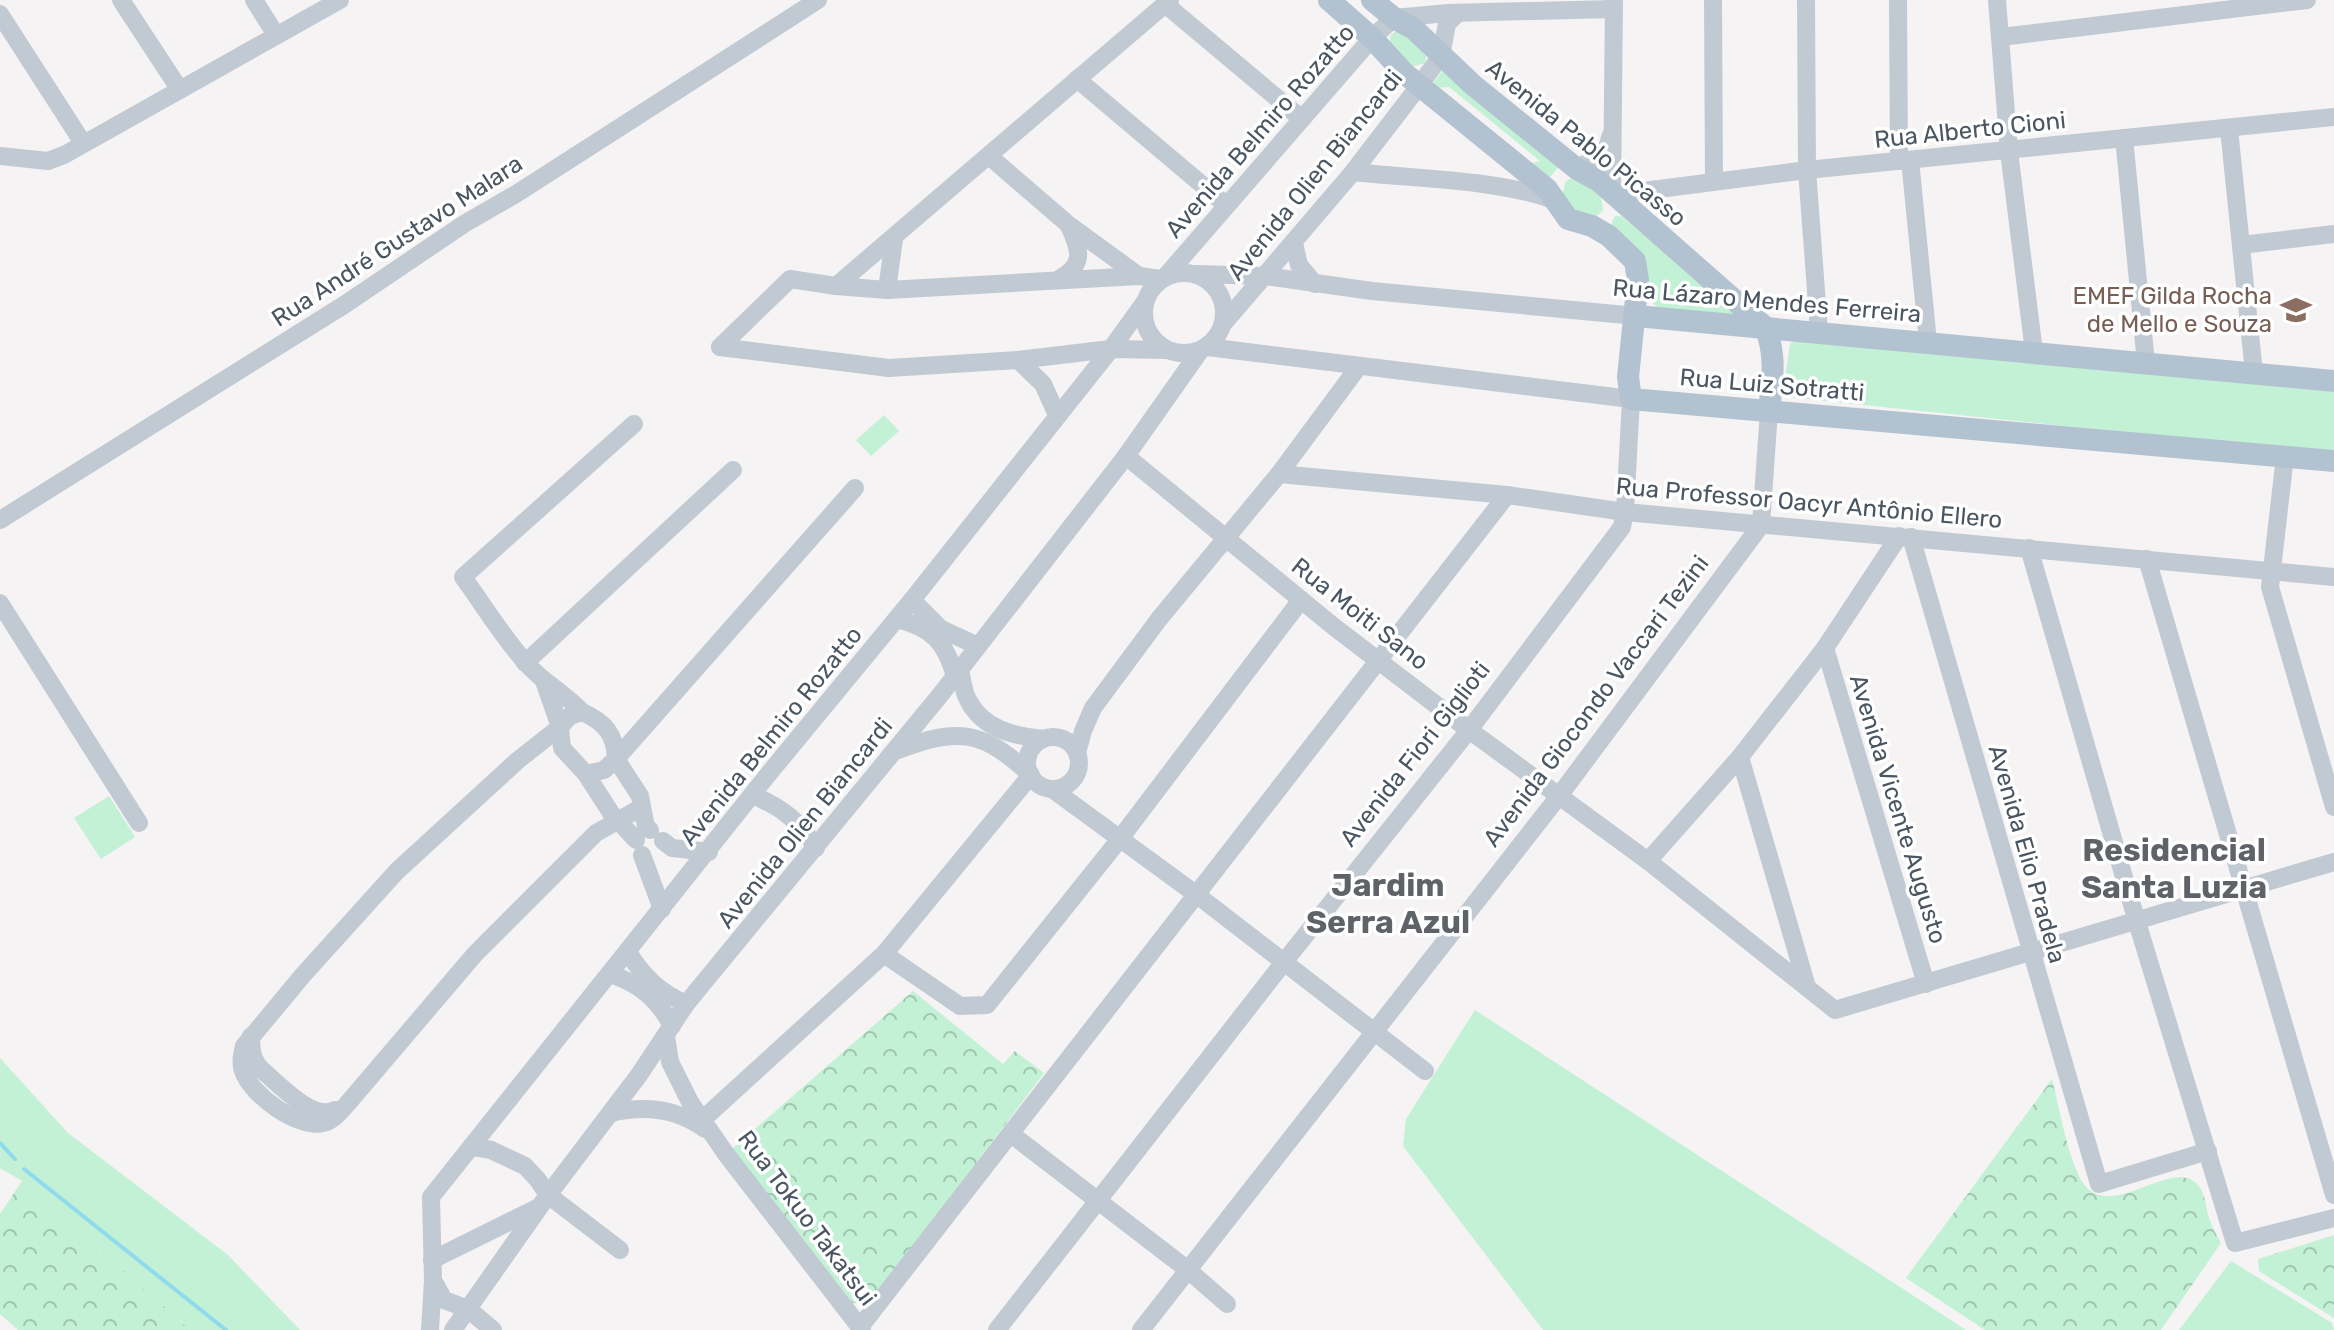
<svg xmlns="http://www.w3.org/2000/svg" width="2334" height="1330" font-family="Rubik,sans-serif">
	<defs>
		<pattern id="forest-crowns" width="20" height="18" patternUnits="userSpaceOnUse" patternTransform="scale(2)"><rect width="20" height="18" fill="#c3f1d5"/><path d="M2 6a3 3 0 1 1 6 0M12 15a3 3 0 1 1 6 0" fill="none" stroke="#a0c6b0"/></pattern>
	</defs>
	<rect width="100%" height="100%" fill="#f5f3f3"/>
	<g fill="#c3f1d5">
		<polygon points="1396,31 1406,32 1427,52 1425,63 1411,67 1390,49 1390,36"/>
		<polygon points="1445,68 1560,165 1547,181 1529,164 1540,161 1449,87 1435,88 1434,82"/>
		<polygon points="1573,177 1600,190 1603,210 1595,218 1578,218 1562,195 1566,181"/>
		<path d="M1615,216H1621L1739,315L1660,310L1647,297C1650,253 1644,252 1610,227Z"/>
		<polygon points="1797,339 2334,392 2334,454 1787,397 1786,371 1790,344"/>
		<polygon points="884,415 899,431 871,456 856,440"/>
		<polygon points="109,796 135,837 101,859 74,818"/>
		<polygon points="1475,1010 1966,1330 1543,1330 1403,1146 1406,1119"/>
		<polygon points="0,1058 68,1133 228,1255 300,1330 190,1330 22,1181 0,1168"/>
		<polygon points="2231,1261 2332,1323 2334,1330 2179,1330"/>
	</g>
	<g fill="url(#forest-crowns)">
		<polygon points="913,991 1003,1064 1015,1051 1044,1073 876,1296 866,1304 852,1303 732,1149"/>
		<path d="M2052,1079C2060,1110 2065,1145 2078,1174C2104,1233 2171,1152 2199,1186C2206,1195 2206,1211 2210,1221C2213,1229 2217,1236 2221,1243L2161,1330H1985L1906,1278Z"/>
		<polygon points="22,1181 190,1330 18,1330 0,1314 0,1214"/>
		<polygon points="2334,1235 2334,1318 2259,1271 2258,1259"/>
	</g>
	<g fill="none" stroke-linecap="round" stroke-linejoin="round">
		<g stroke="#90daee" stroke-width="4">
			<polyline points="0,1143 15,1159"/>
			<polyline points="24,1169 226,1330"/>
		</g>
		<g stroke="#c1cad2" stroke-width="18">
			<polyline points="121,0 180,90"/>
			<polyline points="254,0 276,35"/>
			<polyline points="1614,0 1612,195 1807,170 2334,117"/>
			<polyline points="1713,0 1714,181"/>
			<polyline points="1806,0 1807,170 1819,331"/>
			<polyline points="1898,0 1899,161"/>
			<polyline points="1997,0 2009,151 2034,352"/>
			<polyline points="1165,4 1302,119"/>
			<polyline points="0,14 83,143"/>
			<polyline points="2001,37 2307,0"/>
			<polyline points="1077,79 1226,205"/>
			<polyline points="2229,129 2254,373"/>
			<polyline points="2124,138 2146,363"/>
			<polyline points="0,156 48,161 64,155 340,0"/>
			<polyline points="989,156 1069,225 1139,276"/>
			<polyline points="1910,160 1928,342"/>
			<polyline points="1577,169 1606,151 1611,135"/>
			<path d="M1353,172C1416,179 1495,179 1554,200"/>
			<polyline points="1294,243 1299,265 1315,284"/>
			<polyline points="2241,245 2334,234"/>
			<circle cx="1184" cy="313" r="40"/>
			<polyline points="1196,274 1265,276 1372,291 1636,316"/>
			<polyline points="1165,277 1372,38 1394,18 1448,13 1614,9"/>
			<path d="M1059,279C1084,265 1081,252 1070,228"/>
			<polyline points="836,286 1170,0"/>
			<polyline points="887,290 894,239"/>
			<polyline points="1224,323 1353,172 1419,86 1441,56 1447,24 1457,14"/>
			<polyline points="720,347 790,279 836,286 887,290 1139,276 1161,279"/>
			<polyline points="720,347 889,368 1018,360 1111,349 1166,350"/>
			<polyline points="1018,360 1043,384 1057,415"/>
			<polyline points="1126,456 1333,626 1469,730 1648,861 1835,1010 2334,862"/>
			<polyline points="2285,456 2270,587 2334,807"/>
			<polyline points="1279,474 1507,495 1625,512 2334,577"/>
			<polyline points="0,520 344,305 464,224 516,194 818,0"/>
			<polyline points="1911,537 2099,1184 2208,1151"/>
			<polyline points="2029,548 2137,922 2235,1243 2334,1218"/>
			<polyline points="2147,559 2334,1195"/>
			<polyline points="912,600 941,629 978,646"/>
			<polyline points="0,603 139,823"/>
			<path d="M897,619C932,628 945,641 955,676"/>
			<polyline points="1825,648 1926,984"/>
			<polyline points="525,663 733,470"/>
			<path d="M960,669C962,679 963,691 968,700C983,729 1013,736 1043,739"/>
			<path d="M544,681L560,727L562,748L586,774L604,770L616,759C615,734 605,722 582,712L570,716L560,727L517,761L397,871L303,975L244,1046C242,1055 240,1062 243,1071C251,1095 298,1129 323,1123C333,1121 341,1111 348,1103L475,954L596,833L642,807"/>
			<path d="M582,712C565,693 542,682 526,663C503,637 484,606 463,577L634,424"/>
			<circle cx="1053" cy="763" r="26"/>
			<polyline points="1077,753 1083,731 1093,708 1159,619 1279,474 1359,366"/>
			<polyline points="1740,757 1807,987"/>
			<polyline points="586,774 611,813 636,840"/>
			<polyline points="1052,789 1197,895 1425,1071"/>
			<path d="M752,795C782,807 800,822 816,848"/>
			<polyline points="650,830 646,827 640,796 616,759 855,488"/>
			<polyline points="663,841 672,848 709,852"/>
			<polyline points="642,855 662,909"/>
			<polyline points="1648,861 1740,757 1825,648 1899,536"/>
			<path d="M628,952C643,977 660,992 686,1004"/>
			<polyline points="884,954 960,1006 987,1005 1119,840 1301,600"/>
			<path d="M610,974C640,984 657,998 672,1026"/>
			<path d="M251,1036C251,1050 252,1060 262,1070C279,1084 313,1122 335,1110"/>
			<polyline points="666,1036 670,1062 690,1102 726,1154 862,1330"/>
			<path d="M611,1113C645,1105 676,1108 705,1129"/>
			<path d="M702,1120L884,954L1031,775C982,730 959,727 898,750"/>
			<polyline points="1011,1134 1188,1270 1227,1304"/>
			<polyline points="473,1147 491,1150 525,1166 538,1180 548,1195 620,1250"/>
			<polyline points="432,1260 537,1208"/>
			<polyline points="433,1280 444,1300 468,1309 493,1330"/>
			<polyline points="860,1327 1507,495"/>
			<polyline points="430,1330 433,1280 431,1197 766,777 912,600 1111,349 1144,303"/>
			<polyline points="453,1330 548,1195 639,1075 686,1004 941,694 1126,456 1200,351"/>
			<polyline points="997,1330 1284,962 1469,730 1622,527 1625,512 1631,399 1207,347"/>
			<polyline points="1141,1330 1559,796 1761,525 1769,411"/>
		</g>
		<g stroke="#b3c2d1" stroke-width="22">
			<polyline points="1329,0 1372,38 1404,73 1547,189 1568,219 1592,226 1609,236 1635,261 1638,280 1628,377 1631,399 2334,461"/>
			<path d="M1372,0L1394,18L1414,29L1473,85L1577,169L1600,182L1765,327C1777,356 1772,381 1769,411"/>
			<polyline points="1636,316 2334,381"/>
		</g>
	</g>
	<defs>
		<symbol id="school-bare" viewBox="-9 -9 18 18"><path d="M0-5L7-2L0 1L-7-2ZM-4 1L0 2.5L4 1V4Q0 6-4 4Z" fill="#8d6e63" stroke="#fff" stroke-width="2.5" paint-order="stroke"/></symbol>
	</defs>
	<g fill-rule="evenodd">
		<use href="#school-bare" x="2274" y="288" width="44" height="44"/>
	</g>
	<g text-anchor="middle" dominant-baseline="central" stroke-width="7" stroke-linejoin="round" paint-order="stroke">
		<g font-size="24" fill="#4a5661" stroke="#fff">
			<text transform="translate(1970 130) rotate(-6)">Rua Alberto Cioni</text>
			<text transform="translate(1260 131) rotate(-49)">Avenida Belmiro Rozatto</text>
			<text transform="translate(1586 143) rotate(39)">Avenida Pablo Picasso</text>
			<text transform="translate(1315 175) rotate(-51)">Avenida Olien Biancardi</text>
			<text transform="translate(397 241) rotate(-33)">Rua André Gustavo Malara</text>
			<text transform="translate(1767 301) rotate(5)">Rua Lázaro Mendes Ferreira</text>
			<text transform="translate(1772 385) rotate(5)">Rua Luiz Sotratti</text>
			<text transform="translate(1809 503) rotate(5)">Rua Professor Oacyr Antônio Ellero</text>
			<text transform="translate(1360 614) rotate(38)">Rua Moiti Sano</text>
			<text transform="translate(1596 701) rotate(-53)">Avenida Giocondo Vaccari Tezini</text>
			<text transform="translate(771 736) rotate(-51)">Avenida Belmiro Rozatto</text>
			<text transform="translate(1415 754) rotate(-52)">Avenida Fiori Giglioti</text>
			<text transform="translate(1898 809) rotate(73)">Avenida Vicente Augusto</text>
			<text transform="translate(805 823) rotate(-51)">Avenida Olien Biancardi</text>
			<text transform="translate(2027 854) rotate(74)">Avenida Elio Pradela</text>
			<text transform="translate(807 1218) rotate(53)">Rua Tokuo Takatsui</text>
		</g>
		<g font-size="24" fill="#785e54" stroke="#fff" text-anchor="end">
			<text x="2272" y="296">EMEF Gilda Rocha<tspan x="2272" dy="28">de Mello e Souza</tspan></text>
		</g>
		<g font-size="32" font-weight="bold" fill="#5f6368" stroke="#fff">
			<text x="2174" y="850">Residencial<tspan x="2174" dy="37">Santa Luzia</tspan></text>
			<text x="1388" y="885">Jardim<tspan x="1388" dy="37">Serra Azul</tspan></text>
		</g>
	</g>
</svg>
